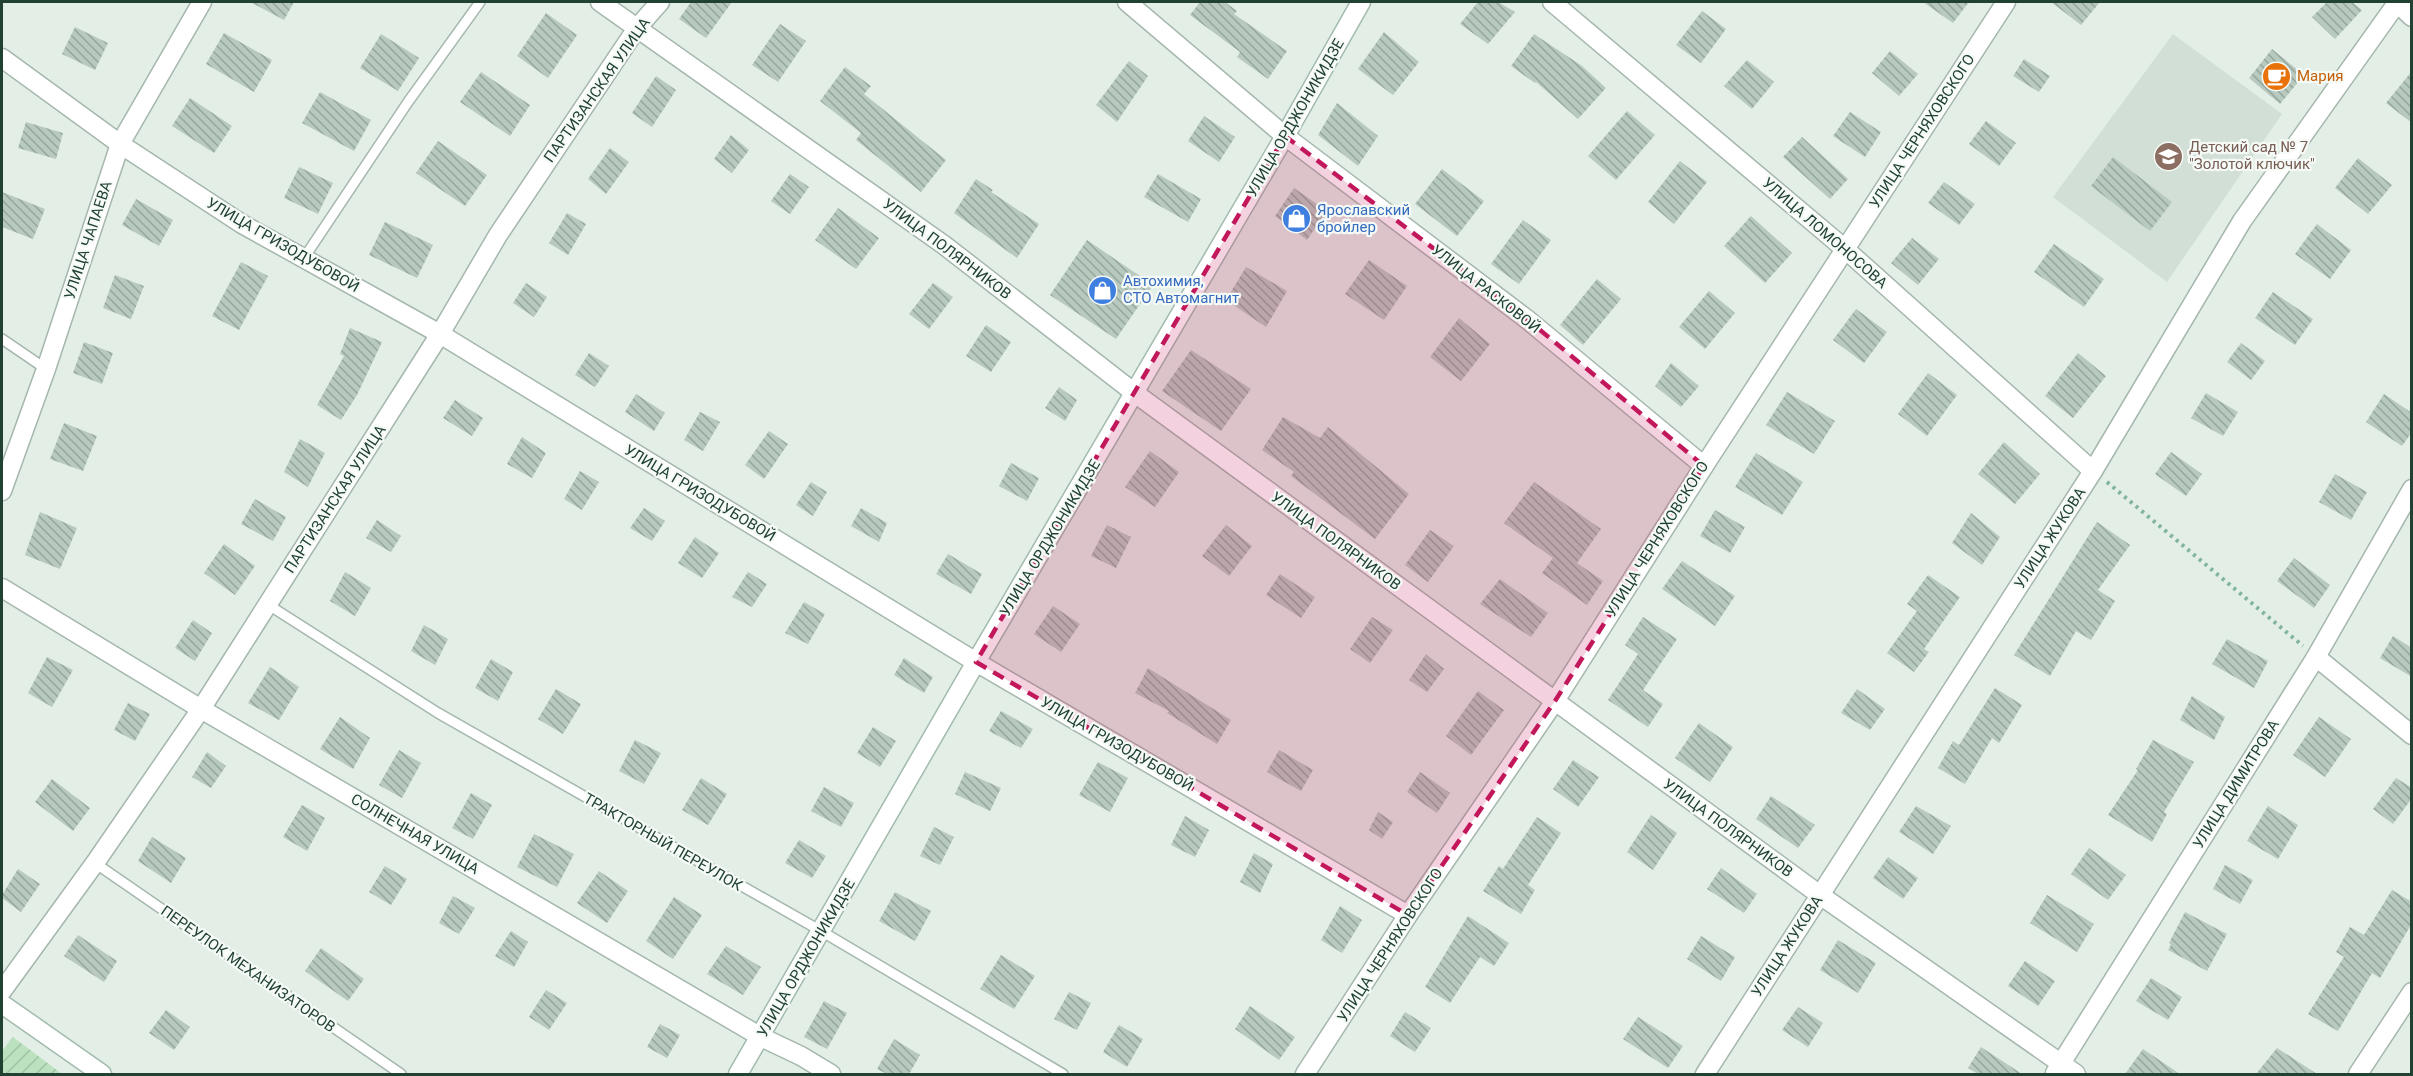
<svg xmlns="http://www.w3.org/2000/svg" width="2413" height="1076" font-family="Roboto,sans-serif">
	<defs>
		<pattern id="garden-furrows" width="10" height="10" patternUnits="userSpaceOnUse" patternTransform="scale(1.5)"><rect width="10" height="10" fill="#bbe1be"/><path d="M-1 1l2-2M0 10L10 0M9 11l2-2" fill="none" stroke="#a0c2a4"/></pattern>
		<pattern id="building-back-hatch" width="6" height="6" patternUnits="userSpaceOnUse" patternTransform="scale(1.5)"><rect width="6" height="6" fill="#b8cac0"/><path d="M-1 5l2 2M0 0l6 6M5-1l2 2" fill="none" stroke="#95a69d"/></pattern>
	</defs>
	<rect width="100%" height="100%" fill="#e3eee7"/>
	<polygon fill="#d1dfd6" points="2173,34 2282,114 2167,282 2053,197"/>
	<polygon fill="url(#garden-furrows)" points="13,1037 62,1074 2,1074 2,1051"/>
	<g fill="url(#building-back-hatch)">
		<polygon points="250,2 294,2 284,20"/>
		<polygon points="691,2 732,2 706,38 679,19"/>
		<polygon points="1200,2 1225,2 1237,11 1234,14 1287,51 1268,79 1237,57 1240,52 1190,15"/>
		<polygon points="1478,2 1498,2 1515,12 1488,44 1460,24"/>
		<polygon points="1923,2 1969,2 1953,23"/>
		<polygon points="2051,2 2100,2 2081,25"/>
		<polygon points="2327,2 2352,2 2362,10 2335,39 2312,17"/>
		<polygon points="1702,11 1726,29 1701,63 1676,45"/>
		<polygon points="546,13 577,35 548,78 517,56"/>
		<polygon points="780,24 806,41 778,82 752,65"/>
		<polygon points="75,27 108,43 95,70 62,54"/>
		<polygon points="1384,32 1419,62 1393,95 1358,69"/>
		<polygon points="224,33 272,60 254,92 206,64"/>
		<polygon points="381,34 419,58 398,91 360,68"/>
		<polygon points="1534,34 1582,66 1606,88 1578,119 1536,82 1535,83 1511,66"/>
		<polygon points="2272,49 2304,75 2280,104 2249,78"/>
		<polygon points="1890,51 1918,74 1899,96 1872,73"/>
		<polygon points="2024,59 2050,76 2039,92 2013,76"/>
		<polygon points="1747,60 1774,82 1752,109 1724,86"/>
		<polygon points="1129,61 1148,76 1117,122 1096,105"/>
		<polygon points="845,67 871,86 864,94 946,160 921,192 856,140 861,133 820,101"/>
		<polygon points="2412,71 2412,123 2386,103"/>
		<polygon points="481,72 530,105 510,136 460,102"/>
		<polygon points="656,76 676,90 652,127 632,113"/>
		<polygon points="320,92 371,120 354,151 302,123"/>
		<polygon points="190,98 232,126 214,153 172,126"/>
		<polygon points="1337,103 1378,136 1358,166 1318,135"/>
		<polygon points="1627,111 1655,135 1616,180 1588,156"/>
		<polygon points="1850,112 1881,132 1865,157 1833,136"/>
		<polygon points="1204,116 1235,137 1219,162 1188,141"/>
		<polygon points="1986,121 2016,143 1999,166 1969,144"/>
		<polygon points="26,122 63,133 56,159 18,148"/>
		<polygon points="731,135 749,150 732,173 714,159"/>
		<polygon points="1802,137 1848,179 1830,199 1783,157"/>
		<polygon points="438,141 487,175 465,206 416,173"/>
		<polygon points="610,148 629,162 606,194 588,179"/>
		<polygon points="2113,157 2172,202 2150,231 2091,186"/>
		<polygon points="2358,158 2392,185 2368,214 2335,188"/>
		<polygon points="1680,161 1707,182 1674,224 1648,202"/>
		<polygon points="299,167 333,183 318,214 284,198"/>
		<polygon points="1442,169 1484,201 1457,236 1415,204"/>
		<polygon points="790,174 809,187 790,214 771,201"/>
		<polygon points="1158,174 1201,199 1188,222 1144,197"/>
		<polygon points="976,179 993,190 991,192 1039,224 1017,258 954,213"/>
		<polygon points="1944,182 1975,204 1959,225 1928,203"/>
		<polygon points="1294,188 1327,211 1307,240 1275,216"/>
		<polygon points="2,192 45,209 33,239 2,227"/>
		<polygon points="136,199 173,220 159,246 122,225"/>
		<polygon points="838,208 879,238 856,269 815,240"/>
		<polygon points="567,213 586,224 568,255 549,243"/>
		<polygon points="1751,216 1792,253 1765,283 1724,246"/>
		<polygon points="1523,220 1551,240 1519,284 1491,264"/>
		<polygon points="385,222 433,245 417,278 369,255"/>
		<polygon points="2317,224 2351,250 2330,279 2295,254"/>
		<polygon points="1912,238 1939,259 1918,285 1891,263"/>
		<polygon points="1087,240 1153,285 1116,339 1050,295"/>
		<polygon points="2054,244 2104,279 2084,307 2034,272"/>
		<polygon points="1369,260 1407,286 1384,320 1345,294"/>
		<polygon points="241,262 268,276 239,330 212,316"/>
		<polygon points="1246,267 1287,291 1266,327 1226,300"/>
		<polygon points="115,275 144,286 131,319 103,308"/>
		<polygon points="1597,279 1621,299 1583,345 1560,325"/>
		<polygon points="526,283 547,297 534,317 513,303"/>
		<polygon points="933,283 953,297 929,329 909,314"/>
		<polygon points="1709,291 1735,313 1705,349 1679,327"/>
		<polygon points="2273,292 2313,319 2295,345 2255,318"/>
		<polygon points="1856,309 1887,332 1864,363 1833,340"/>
		<polygon points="1459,318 1490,344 1461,381 1430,357"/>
		<polygon points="986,325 1011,342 991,372 966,356"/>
		<polygon points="350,328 382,342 357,395 341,420 317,405 344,356 340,354"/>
		<polygon points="84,342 113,353 102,384 73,373"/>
		<polygon points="2241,343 2265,361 2251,380 2227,362"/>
		<polygon points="1191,350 1251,389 1221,431 1162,391"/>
		<polygon points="589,353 609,366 595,387 575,375"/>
		<polygon points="2078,353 2106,376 2073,418 2045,396"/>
		<polygon points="1671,363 1699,386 1681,407 1655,386"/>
		<polygon points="1928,373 1957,395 1927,436 1898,414"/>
		<polygon points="1059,387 1077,400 1065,421 1045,408"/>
		<polygon points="1787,392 1835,421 1814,454 1766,425"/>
		<polygon points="2206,393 2238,412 2223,436 2191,418"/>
		<polygon points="636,394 665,413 654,431 625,412"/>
		<polygon points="2384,394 2412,413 2412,432 2402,446 2366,422"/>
		<polygon points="455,400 483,418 472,436 443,418"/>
		<polygon points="700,412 720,422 703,451 684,440"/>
		<polygon points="1283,417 1320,438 1328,427 1409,494 1375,539 1291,476 1294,472 1262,450"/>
		<polygon points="64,423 97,436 83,471 50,459"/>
		<polygon points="769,431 788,444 764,479 745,465"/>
		<polygon points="522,437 546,453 532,478 507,464"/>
		<polygon points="300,439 325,453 308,487 284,472"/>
		<polygon points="2004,442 2040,474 2015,504 1978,474"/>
		<polygon points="1150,451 1179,472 1155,507 1125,487"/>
		<polygon points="2171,452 2202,474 2186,496 2155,474"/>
		<polygon points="1756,453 1803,482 1782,515 1735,487"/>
		<polygon points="1011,463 1039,478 1027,501 999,486"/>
		<polygon points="580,471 599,482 582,510 564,499"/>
		<polygon points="2335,474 2367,492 2351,520 2319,502"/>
		<polygon points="811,482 827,492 813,516 796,505"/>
		<polygon points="1534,482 1601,529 1577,563 1603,581 1587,605 1542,573 1553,558 1504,523"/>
		<polygon points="255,499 286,517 273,541 241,524"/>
		<polygon points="644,508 665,521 652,541 630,528"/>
		<polygon points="861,508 887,523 879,542 851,526"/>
		<polygon points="1715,510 1745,527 1730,553 1700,536"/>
		<polygon points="40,512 77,528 60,569 25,555"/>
		<polygon points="1971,513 2000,537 1982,565 1952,543"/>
		<polygon points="377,520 401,536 391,552 366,538"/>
		<polygon points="2097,522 2130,545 2098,590 2115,601 2091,640 2076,631 2050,676 2014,655"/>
		<polygon points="1107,525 1131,537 1116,568 1091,556"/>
		<polygon points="1226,525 1252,546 1229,576 1202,556"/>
		<polygon points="1430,530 1454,546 1428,582 1405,565"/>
		<polygon points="695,537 719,553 702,578 678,563"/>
		<polygon points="224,544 255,566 235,595 204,573"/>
		<polygon points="948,554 982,574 971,594 936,574"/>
		<polygon points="2294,558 2330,585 2314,608 2277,581"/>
		<polygon points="1682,561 1735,596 1715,626 1662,589"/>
		<polygon points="345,572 371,588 355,616 330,601"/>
		<polygon points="748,572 767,584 752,607 732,597"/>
		<polygon points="1280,574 1315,597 1301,618 1266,595"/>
		<polygon points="1928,575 1960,597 1924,649 1929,652 1914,672 1887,653 1917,611 1907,604"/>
		<polygon points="1500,579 1548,613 1531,637 1480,604"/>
		<polygon points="804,602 825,614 808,644 785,633"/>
		<polygon points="1053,606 1080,624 1061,652 1034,634"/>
		<polygon points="1372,617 1393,630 1370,663 1350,649"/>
		<polygon points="1643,617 1677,639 1643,690 1663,704 1648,727 1608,700 1638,654 1625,645"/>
		<polygon points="193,620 212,633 195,661 175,648"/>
		<polygon points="424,625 448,639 435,665 411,651"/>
		<polygon points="2393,636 2412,648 2412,677 2380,658"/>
		<polygon points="2227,639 2268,661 2254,688 2212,664"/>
		<polygon points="1426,654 1444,669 1427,692 1409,680"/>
		<polygon points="47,657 73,670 52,707 28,693"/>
		<polygon points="904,658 933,677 924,693 894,675"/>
		<polygon points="491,659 513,672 498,701 475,688"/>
		<polygon points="270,667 299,687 279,720 248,703"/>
		<polygon points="1148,668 1231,720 1217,744 1167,713 1169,711 1135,693"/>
		<polygon points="1995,688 2022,705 1999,743 1992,738 1965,784 1938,768 1953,741 1959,745"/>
		<polygon points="556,689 581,704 563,734 538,719"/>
		<polygon points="1857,689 1885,709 1870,730 1841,713"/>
		<polygon points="1478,691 1504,710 1471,755 1446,736"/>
		<polygon points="2192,696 2225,717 2214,740 2180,720"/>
		<polygon points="128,703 150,714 135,741 114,730"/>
		<polygon points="1001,711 1033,729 1021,748 989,731"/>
		<polygon points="340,717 370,738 353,769 320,749"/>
		<polygon points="2319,717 2351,739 2325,777 2293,755"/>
		<polygon points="1699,723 1733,747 1710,782 1675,758"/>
		<polygon points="873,727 896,741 880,767 857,753"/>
		<polygon points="635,740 661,753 644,784 619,771"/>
		<polygon points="2153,740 2194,762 2164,812 2167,814 2152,842 2108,815 2138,770 2136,769"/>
		<polygon points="399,750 421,763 402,798 379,785"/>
		<polygon points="1279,750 1313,770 1301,791 1267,772"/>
		<polygon points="207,752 226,766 211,788 192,777"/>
		<polygon points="1573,760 1599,777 1578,807 1553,789"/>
		<polygon points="1098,762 1128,778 1110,812 1079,795"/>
		<polygon points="965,772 1001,788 990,811 955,794"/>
		<polygon points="1420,772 1450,793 1437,813 1407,792"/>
		<polygon points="701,778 727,794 708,825 682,810"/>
		<polygon points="2396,778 2412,788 2412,798 2393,824 2373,809"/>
		<polygon points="52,779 90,808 73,831 35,802"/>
		<polygon points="824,787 854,803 841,827 811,811"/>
		<polygon points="471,793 492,805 473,839 452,828"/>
		<polygon points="1771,796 1815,825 1798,848 1756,819"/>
		<polygon points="302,805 325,818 307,851 283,837"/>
		<polygon points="1916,806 1951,826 1933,854 1899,832"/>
		<polygon points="2268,806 2298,825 2278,859 2247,841"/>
		<polygon points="1378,812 1393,822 1382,839 1369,830"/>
		<polygon points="1651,815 1677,833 1653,870 1627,852"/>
		<polygon points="1185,816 1209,830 1195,857 1171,845"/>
		<polygon points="1537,817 1561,833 1528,885 1535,890 1521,914 1483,891 1499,866 1503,869"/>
		<polygon points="934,827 954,837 940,865 920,856"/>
		<polygon points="534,834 574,854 557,887 517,867"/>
		<polygon points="152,837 186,858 171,883 138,861"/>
		<polygon points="799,840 826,856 812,878 785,863"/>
		<polygon points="2089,848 2126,875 2108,900 2071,874"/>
		<polygon points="1254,853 1273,864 1260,893 1240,882"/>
		<polygon points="1888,857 1918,878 1903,899 1873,878"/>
		<polygon points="2225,865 2253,880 2240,904 2213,889"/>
		<polygon points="385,866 407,879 391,905 369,892"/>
		<polygon points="1721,868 1757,894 1744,913 1707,889"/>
		<polygon points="18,869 40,884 21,912 2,898 2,895"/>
		<polygon points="599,871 628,891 607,923 577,903"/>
		<polygon points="2392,890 2412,902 2412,923 2380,978 2372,973 2338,1031 2308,1014 2344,957 2336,952 2350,927 2364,935"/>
		<polygon points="895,892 931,911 915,941 879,921"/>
		<polygon points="2047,895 2094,924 2077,952 2030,923"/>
		<polygon points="453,896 475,908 459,934 439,923"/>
		<polygon points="674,897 702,915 673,959 646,941"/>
		<polygon points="1340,906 1362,920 1342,953 1321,940"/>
		<polygon points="2185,912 2227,934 2207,971 2168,950 2171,945 2169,943"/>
		<polygon points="1468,916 1509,943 1494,966 1480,957 1450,1003 1425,987"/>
		<polygon points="511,931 528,942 514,967 495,956"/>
		<polygon points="78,935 117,961 104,982 64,956"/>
		<polygon points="1701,936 1735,957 1721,981 1687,959"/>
		<polygon points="1838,940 1876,963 1858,993 1820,970"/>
		<polygon points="726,946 761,967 743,995 707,974"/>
		<polygon points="321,948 364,979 348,1001 305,971"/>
		<polygon points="1001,955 1035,976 1014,1009 980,989"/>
		<polygon points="2025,961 2055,981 2038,1006 2008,986"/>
		<polygon points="2151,978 2182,997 2168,1020 2136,1001"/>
		<polygon points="546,990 567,1003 549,1030 529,1017"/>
		<polygon points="1069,992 1091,1003 1077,1030 1054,1019"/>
		<polygon points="824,1001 847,1013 827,1049 804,1037"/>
		<polygon points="1250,1006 1295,1037 1279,1060 1235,1029"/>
		<polygon points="1798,1007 1823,1023 1808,1047 1782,1030"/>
		<polygon points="166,1010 190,1027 174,1050 149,1033"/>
		<polygon points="1405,1012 1431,1028 1415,1052 1390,1036"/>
		<polygon points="1638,1017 1683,1046 1668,1068 1623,1039"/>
		<polygon points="660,1024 680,1035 667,1058 647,1047"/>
		<polygon points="1119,1025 1143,1039 1127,1067 1103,1052"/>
		<polygon points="894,1039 920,1055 909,1074 887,1074 877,1069"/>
		<polygon points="1981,1047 2022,1074 1978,1074 1968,1068"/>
		<polygon points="2277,1048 2317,1074 2256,1074"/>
		<polygon points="2143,1049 2180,1074 2125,1074"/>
	</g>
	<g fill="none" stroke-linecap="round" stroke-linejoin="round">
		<defs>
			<g id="service">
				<polyline points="304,258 408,102 480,2"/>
				<polyline points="2,339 46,369"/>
				<polyline points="267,604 438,713 821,931 1063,1074"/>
				<polyline points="95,863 401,1074"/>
			</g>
			<g id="minor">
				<polyline points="600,2 944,245 1136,394 1555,701 1820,895 2076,1074"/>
				<polyline points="1127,2 1285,136 1528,320 1704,466"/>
				<polyline points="1552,2 1845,249 2093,471"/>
				<polyline points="2,58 120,144 242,224 440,334 976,662 1408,915"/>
				<polyline points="2,491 46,369 120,144 202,2"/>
				<polyline points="2,588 201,709 761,1037 801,1056 831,1074"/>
				<polyline points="2316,657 2412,735"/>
				<polyline points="2,991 95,863 201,709 440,334 498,235 637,28 660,2"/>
				<polyline points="2055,1073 2316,657 2412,489"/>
				<polyline points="1305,1074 1408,915 1555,701 1704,466 2006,2"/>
				<polyline points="1705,1074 2093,471 2242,221 2397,3"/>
				<polyline points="2358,1074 2412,992"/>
			</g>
			<polyline id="tertiary" points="2396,2 2412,17"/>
			<g id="secondary">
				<polyline points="2,1004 102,1074"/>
				<polyline points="738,1074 976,662 1285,136 1361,2"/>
			</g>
		</defs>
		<use href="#service" stroke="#a5b7ad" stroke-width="12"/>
		<use href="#minor" stroke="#a5b7ad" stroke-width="21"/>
		<use href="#tertiary" stroke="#a5b7ad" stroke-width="21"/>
		<use href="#secondary" stroke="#a1bbad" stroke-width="21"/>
		<polyline stroke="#81b59b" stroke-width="4" stroke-dasharray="3 4.5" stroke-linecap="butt" points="2107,482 2303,646"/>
		<use href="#service" stroke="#fff" stroke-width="9"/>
		<use href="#minor" stroke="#fff" stroke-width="18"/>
		<use href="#tertiary" stroke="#fff" stroke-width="18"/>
		<use href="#secondary" stroke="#fff" stroke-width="18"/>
	</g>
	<path fill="#c2185b" fill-opacity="0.2" stroke="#c2185b" stroke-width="4.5" stroke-dasharray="12 8" stroke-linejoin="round" d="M1285,136L1528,320L1704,466L1555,701L1408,915L976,662Z"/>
	<defs>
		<symbol id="cafe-disc" viewBox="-11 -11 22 22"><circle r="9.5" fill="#e8710a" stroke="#f5faf6"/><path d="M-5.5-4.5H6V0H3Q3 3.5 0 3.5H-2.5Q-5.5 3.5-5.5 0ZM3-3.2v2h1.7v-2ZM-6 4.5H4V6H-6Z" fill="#fff"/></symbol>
		<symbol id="school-disc" viewBox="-11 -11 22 22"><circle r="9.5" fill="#8d6e63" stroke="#f5faf6"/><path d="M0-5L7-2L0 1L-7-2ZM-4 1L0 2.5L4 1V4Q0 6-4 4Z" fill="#fff"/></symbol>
		<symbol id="shop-disc" viewBox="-11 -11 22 22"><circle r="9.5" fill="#3f7fe0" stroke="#f5faf6"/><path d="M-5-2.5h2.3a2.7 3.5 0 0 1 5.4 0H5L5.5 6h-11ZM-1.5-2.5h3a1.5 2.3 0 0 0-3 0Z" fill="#fff"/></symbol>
	</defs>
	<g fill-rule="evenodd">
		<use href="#cafe-disc" x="2260" y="60" width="33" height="33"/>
		<use href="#school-disc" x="2152" y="140" width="33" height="33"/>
		<use href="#shop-disc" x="1280" y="202" width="33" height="33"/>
		<use href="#shop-disc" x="1086" y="274" width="33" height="33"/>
	</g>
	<g text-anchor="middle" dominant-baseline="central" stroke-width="4.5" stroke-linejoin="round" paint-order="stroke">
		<g font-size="15" fill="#c56008" stroke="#f5faf6" text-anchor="start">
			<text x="2297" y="76">Мария</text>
		</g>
		<g font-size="15" fill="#214233" stroke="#f5faf6">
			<text transform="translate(597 90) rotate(-55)">ПАРТИЗАНСКАЯ УЛИЦА</text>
			<text transform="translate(1295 118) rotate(-60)">УЛИЦА ОРДЖОНИКИДЗЕ</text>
			<text transform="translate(1922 131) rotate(-57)">УЛИЦА ЧЕРНЯХОВСКОГО</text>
			<text transform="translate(1825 233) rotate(41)">УЛИЦА ЛОМОНОСОВА</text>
			<text transform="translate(88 240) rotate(-72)">УЛИЦА ЧАПАЕВА</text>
			<text transform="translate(283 245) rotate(30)">УЛИЦА ГРИЗОДУБОВОЙ</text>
			<text transform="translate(947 249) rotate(37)">УЛИЦА ПОЛЯРНИКОВ</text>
			<text transform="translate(1486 289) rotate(38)">УЛИЦА РАСКОВОЙ</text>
			<text transform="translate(700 493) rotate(31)">УЛИЦА ГРИЗОДУБОВОЙ</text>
			<text transform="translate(335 499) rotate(-57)">ПАРТИЗАНСКАЯ УЛИЦА</text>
			<text transform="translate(1050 538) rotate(-59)">УЛИЦА ОРДЖОНИКИДЗЕ</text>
			<text transform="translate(2050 538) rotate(-57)">УЛИЦА ЖУКОВА</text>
			<text transform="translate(1657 539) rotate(-58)">УЛИЦА ЧЕРНЯХОВСКОГО</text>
			<text transform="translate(1336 541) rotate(36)">УЛИЦА ПОЛЯРНИКОВ</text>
			<text transform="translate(1117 744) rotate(30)">УЛИЦА ГРИЗОДУБОВОЙ</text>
			<text transform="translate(2236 784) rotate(-58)">УЛИЦА ДИМИТРОВА</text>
			<text transform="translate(1728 828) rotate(36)">УЛИЦА ПОЛЯРНИКОВ</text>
			<text transform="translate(415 834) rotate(30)">СОЛНЕЧНАЯ УЛИЦА</text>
			<text transform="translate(663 842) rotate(30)">ТРАКТОРНЫЙ ПЕРЕУЛОК</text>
			<text transform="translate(1390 945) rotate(-57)">УЛИЦА ЧЕРНЯХОВСКОГО</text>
			<text transform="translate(1787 946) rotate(-57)">УЛИЦА ЖУКОВА</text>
			<text transform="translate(806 958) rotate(-60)">УЛИЦА ОРДЖОНИКИДЗЕ</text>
			<text transform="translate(248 969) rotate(35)">ПЕРЕУЛОК МЕХАНИЗАТОРОВ</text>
		</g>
		<g font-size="15" fill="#785e54" stroke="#f5faf6" text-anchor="start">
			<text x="2189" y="147">Детский сад № 7<tspan x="2189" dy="17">"Золотой ключик"</tspan></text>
		</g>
		<g font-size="15" fill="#366cbe" stroke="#f5faf6" text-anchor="start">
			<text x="1317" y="210">Ярославский<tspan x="1317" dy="17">бройлер</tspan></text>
			<text x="1123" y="281">Автохимия,<tspan x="1123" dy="17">СТО Автомагнит</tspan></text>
		</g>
	</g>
	<rect width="2413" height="1076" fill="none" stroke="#214233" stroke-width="6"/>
</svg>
